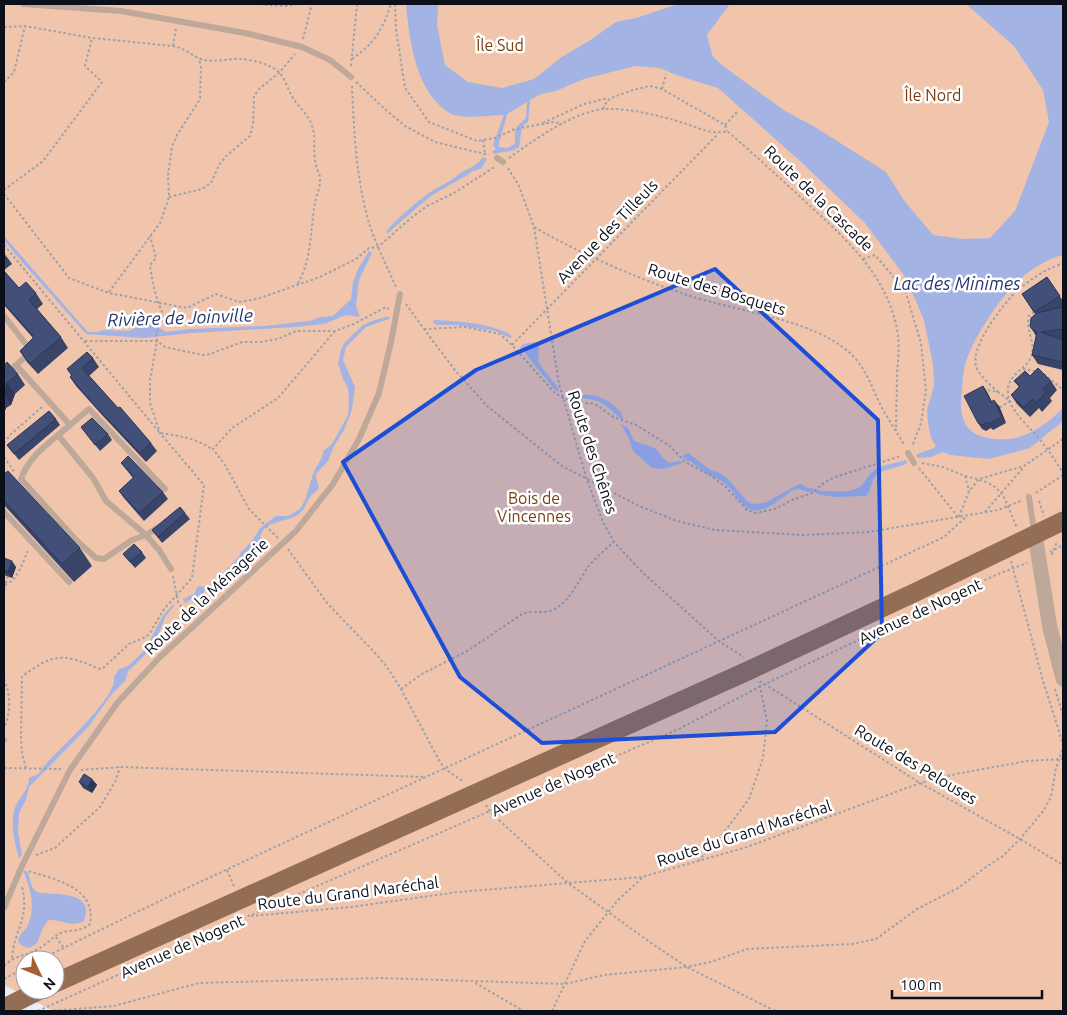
<svg xmlns="http://www.w3.org/2000/svg" width="1067" height="1015" font-family="Ubuntu,sans-serif">
	<rect width="100%" height="100%" fill="#e8edf9"/>
	<path fill="#f0c5ab" fill-rule="evenodd" d="M4,4H1063V1011H53L4,985ZM25,960H55V990H25Z"/>
	<g fill="#a3b4e4" fill-rule="evenodd">
		<path d="M406,4H438L437,25L445,65L468,82L502,88L534,79L563,56L589,41L616,22L636,18L678,4H730L707,35L713,57L727,69L785,111L815,127L886,172L903,199L933,235L963,239L990,238L1015,211L1049,122L1043,90L1014,46L966,4H1063V255C1042,260 1021,276 1007,293C993,309 972,342 966,362C963,370 963,380 962,389C958,418 964,437 996,439C1023,442 1045,426 1063,408V421L1030,448L989,459L950,455L943,452L931,457L918,458L916,455C922,451 930,451 936,446L931,438L928,423L927,410L934,386L933,365L924,320L906,278L864,222L800,161L718,88L676,75L660,68L635,66L584,79L556,91L541,94L530,100L528,122L522,127L519,147C511,153 503,151 494,154L492,152L496,149L493,145L504,115C488,115 470,119 454,115C450,114 447,111 444,109C415,87 409,38 406,4ZM527,102L526,118L519,124L515,131V144L507,148L499,147C498,143 506,121 507,114Z"/>
		<path d="M483,157L487,159L482,168L460,176L455,182L434,194L420,205L388,233L386,232C393,222 422,197 432,191C441,185 450,182 458,175C468,167 474,169 483,157Z"/>
		<polygon points="4,236 86,330 88,332 97,332 105,330 129,331 145,323 158,327 166,332 190,329 265,326 309,321 321,317 333,316 351,299 353,282 358,269 369,251 372,253 359,280 356,306 360,317 346,315 324,324 295,327 193,333 144,338 86,334 16,255 4,240"/>
		<path d="M385,317H390L389,319L366,327L346,347L343,360L355,387L352,410L344,430L334,446L328,461L316,474V478L319,488C317,491 312,494 310,497C306,503 305,511 296,516C283,523 265,520 260,537L263,542C260,549 254,549 248,551L237,568L223,582L204,591L202,598L196,600L193,598L185,603L183,599L194,594L198,586L207,587L221,578L232,567L242,551L252,541L260,528L276,516H288L300,509L305,500L314,471L321,459L324,450L332,444L348,415L349,401L348,388L343,379L338,363L341,350L345,342L362,326L369,322Z"/>
		<path d="M434,320C458,321 491,323 511,335L512,337L510,338L495,331L455,325H437L433,323Z"/>
		<polygon points="533,342 539,346 538,362 558,388 559,391 555,390 520,347 523,344"/>
		<path d="M566,391C569,392 573,396 577,396C581,396 584,394 589,395C603,396 619,406 624,419L620,418C612,410 601,400 589,399C579,397 578,403 566,396Z"/>
		<polygon points="621,424 628,428 634,441 655,448 664,459 669,463 680,461 683,463 663,469 652,468 633,451 629,439"/>
		<path d="M688,453L712,471L718,472L728,479L747,501L752,504L765,503L797,485L801,484L812,490L809,492L798,489L793,490C782,497 763,516 749,509C741,505 735,493 728,486C722,480 716,478 709,475C702,471 696,465 690,461H687L682,456Z"/>
		<path d="M906,460L907,463C898,469 885,468 877,475C870,480 872,490 866,496L834,497L817,494C824,489 839,493 848,491C868,487 862,479 875,470C884,464 896,463 906,460Z"/>
		<path d="M173,604L174,606L165,617L158,636L148,652L128,671L125,681L111,695L89,726L29,787L26,800L19,813L18,832L22,855L19,858C14,842 9,818 17,803C22,795 29,788 29,778C32,776 37,776 39,773C42,771 43,766 46,764C59,749 118,697 114,677L119,669L128,666L145,650L162,617Z"/>
		<path d="M23,870L28,872L32,887L37,892C53,896 96,889 84,921C73,928 61,919 49,920C38,929 43,945 28,948L21,945L18,941C20,932 25,932 28,925C36,906 30,888 23,870Z"/>
	</g>
	<g fill="none" stroke-linecap="round" stroke-linejoin="round">
		<g stroke="#a3b4e4" stroke-width="3">
			<polyline points="454,181 468,173"/>
			<polyline points="809,489 822,493"/>
			<polyline points="213,585 237,561"/>
			<polyline points="4,738 6,740"/>
		</g>
		<g stroke="#9ca1ac" stroke-width="2" stroke-dasharray="2.5 2.5" stroke-linecap="butt">
			<polyline points="255,4 285,6 299,4"/>
			<polyline points="395,4 396,29 405,88 429,122 477,141 495,138 515,129 542,124 553,122 562,124"/>
			<path d="M4,27L25,26L92,38L173,46C185,48 193,57 204,60C216,62 227,59 238,59C250,59 265,63 275,69C285,76 287,88 293,98C299,108 309,115 312,126C316,136 313,148 315,160C315,167 321,174 320,181C320,189 316,196 315,203C310,231 312,260 297,285"/>
			<polyline points="303,39 312,4"/>
			<polyline points="173,46 176,28"/>
			<path d="M352,59C374,44 383,29 391,4"/>
			<polyline points="351,66 357,4"/>
			<polyline points="4,82 14,72 25,26"/>
			<polyline points="356,82 387,111 405,126 435,142 489,155"/>
			<path d="M352,86C354,132 356,178 369,223C376,245 387,266 396,287"/>
			<polyline points="662,89 666,74"/>
			<polyline points="603,109 607,101 611,98 633,90 650,86 662,89 725,125 727,131"/>
			<polyline points="543,123 584,104 608,98"/>
			<polyline points="725,125 737,112"/>
			<polyline points="483,140 485,154"/>
			<path d="M509,158C534,140 573,112 604,109C628,108 657,115 680,122C695,126 712,136 727,131C755,155 782,180 809,205C847,240 887,276 897,329C900,344 898,359 897,374C897,393 896,412 896,431"/>
			<path d="M508,168L519,186L534,227C583,255 634,277 687,295C735,311 814,319 851,354C866,368 872,388 881,406C888,419 897,432 904,445"/>
			<polyline points="4,190 43,161 102,82 85,66 92,38"/>
			<polyline points="4,194 69,278 109,293 187,308 216,294 239,302 257,299 320,277 356,259 369,248 378,247 411,218 427,206 454,193 496,166"/>
			<polyline points="169,197 202,189 211,183 219,165 226,156 250,136 253,125 254,96 259,89 279,73 295,54"/>
			<polyline points="534,227 559,384 587,480 603,522 614,542 642,572 720,642 744,657"/>
			<path d="M4,245L160,433C180,436 195,438 212,449"/>
			<polyline points="863,259 875,255 905,290 921,343 926,391 921,423 912,447"/>
			<polyline points="109,292 160,223 169,197 168,175 172,147 177,135 200,99 201,68 199,58"/>
			<polyline points="406,304 424,329 454,369 487,406 562,466 637,505 677,521 715,530 803,535 869,532 998,510 1023,500"/>
			<path d="M1034,312L1029,316C1025,329 1035,340 1032,354C1029,367 1014,371 1009,384C1007,389 1008,397 1010,402C1015,414 1028,426 1037,436C1047,448 1055,460 1063,473"/>
			<polyline points="424,329 465,327 500,334 512,345 554,392 563,398 575,402 595,404 613,417 636,425 670,446 685,462 710,475 726,487 747,510 755,513 775,509 792,500 812,493 825,482 835,477 901,456"/>
			<polyline points="85,341 157,341 165,347 203,355 210,354 242,342 261,342 278,339 296,331 335,331 354,324 386,307 389,309"/>
			<polyline points="512,345 718,134"/>
			<polyline points="1023,369 1035,371"/>
			<polyline points="1044,374 1061,388"/>
			<polyline points="983,389 998,392 1010,401 999,408"/>
			<path d="M998,392C991,385 979,376 976,366C970,346 1005,301 1020,288C1032,279 1048,267 1063,264"/>
			<polyline points="4,443 11,434 42,407"/>
			<polyline points="4,457 15,473"/>
			<polyline points="922,463 943,467 965,476 969,491"/>
			<polyline points="919,468 958,517"/>
			<path d="M965,476C1005,485 1002,493 1017,528"/>
			<polyline points="1036,493 1063,475"/>
			<polyline points="1039,501 1044,516"/>
			<polyline points="985,512 1023,468"/>
			<polyline points="959,517 969,491 979,479 1024,466 1063,439"/>
			<polyline points="278,538 249,509 225,465 213,449 232,428 278,398 335,331"/>
			<polyline points="288,549 327,603 378,656 389,670 401,689 440,762 445,769 464,782"/>
			<polyline points="1050,552 1063,545"/>
			<polyline points="1052,555 1056,544 1055,541"/>
			<polyline points="1011,561 1043,681 1063,744"/>
			<polyline points="173,576 178,602 190,619"/>
			<path d="M5,585C18,580 22,563 28,551"/>
			<polyline points="4,588 8,576"/>
			<path d="M4,679C11,695 11,712 4,728"/>
			<polyline points="760,681 920,783 1020,839 1063,865"/>
			<path d="M401,689L422,674L469,650L522,614C532,610 544,614 553,610C570,602 578,581 588,567C595,558 605,550 614,542"/>
			<polyline points="1055,689 1063,716"/>
			<polyline points="4,768 61,769"/>
			<path d="M26,768L22,754L21,737L22,677C27,672 33,669 39,665C62,651 77,660 100,669H102L129,644L146,637L150,633L164,609L192,578L204,485L160,433L150,403V380L157,341L156,334L163,314C156,299 152,282 150,265L156,258L150,236"/>
			<polyline points="81,770 120,767 426,777"/>
			<polyline points="486,805 490,812 568,883 654,945 687,967 775,1011"/>
			<polyline points="36,855 55,848 100,807 115,782 120,767"/>
			<polyline points="698,861 722,835 749,799 763,758 767,721 759,682"/>
			<polyline points="227,870 234,886"/>
			<polyline points="251,916 351,907 458,892 642,877 747,847 920,783 956,774 1027,761 1063,759"/>
			<polyline points="56,937 63,947"/>
			<path d="M12,958C14,930 30,918 22,887"/>
			<polyline points="39,960 170,896 292,839 944,537 967,516"/>
			<path d="M4,966C15,955 26,956 38,949C47,944 52,937 61,933C71,929 82,932 90,924C97,887 54,879 28,871"/>
			<polyline points="4,979 25,967"/>
			<polyline points="475,983 524,1011"/>
			<polyline points="38,1011 246,917 681,728 761,686 998,574 1027,563"/>
			<polyline points="49,1011 114,1006 199,983 379,978 565,984 604,975 687,967 711,962 747,949 852,944 876,939 917,909 958,888 986,867 1003,856 1020,839 1044,810 1051,797 1056,768 1063,748"/>
			<polyline points="552,1011 585,941 618,900 642,878"/>
		</g>
		<g stroke="#bea89a" stroke-width="6">
			<polyline points="23,4 121,11 245,33 302,47 330,60 351,77"/>
			<polyline points="497,158 503,162"/>
			<polyline points="4,316 29,348 28,354 4,377"/>
			<path d="M16,365L70,425C52,441 29,455 21,479L77,541L96,558L104,559L132,540L146,535L159,527"/>
			<polyline points="70,425 89,409 165,489"/>
			<polyline points="58,435 93,478 106,501 146,535 159,550 171,569"/>
			<polyline points="908,453 914,463"/>
			<polyline points="1029,497 1034,531"/>
			<polyline points="4,512 69,582"/>
			<polyline points="4,908 21,868 70,770 118,702 159,658 296,531 333,484 359,439 379,393 391,342 400,294"/>
		</g>
		<polyline stroke="#bea89a" stroke-width="15" points="1035,535 1050,628 1063,679"/>
		<g stroke="#946d55" stroke-width="19">
			<polyline points="55,983 752,669 916,592 1063,521"/>
			<polyline points="4,1008 40,990"/>
		</g>
	</g>
	<g fill="#384468">
		<polygon points="4,253 12,264 4,270"/>
		<polygon points="4,271 19,288 36,293 43,304 37,309 61,337 68,348 38,374 27,362 20,351 33,338 4,305"/>
		<polygon points="1047,277 1063,301 1063,306 1061,308 1063,307 1063,339 1062,339 1063,340 1063,370 1038,364 1032,355 1036,336 1031,328 1035,314 1022,294"/>
		<polygon points="93,358 99,367 89,376 118,408 151,443 157,451 146,462 102,415 76,386 70,377 71,375 67,369"/>
		<polygon points="4,366 18,374 25,385 15,394 11,405 6,408 4,413"/>
		<polygon points="1030,376 1051,381 1057,390 1050,398 1052,401 1042,412 1039,408 1030,417 1017,404 1011,395 1019,387 1014,381"/>
		<polygon points="983,386 987,392 992,402 999,406 1006,423 993,430 991,428 986,431 982,429 978,423"/>
		<polygon points="56,419 60,425 19,460 7,445"/>
		<polygon points="81,427 108,434 112,440 100,451"/>
		<polygon points="121,463 163,492 168,499 144,521 124,498 119,491 133,478"/>
		<polygon points="4,474 80,548 92,566 74,582 4,505"/>
		<polygon points="185,513 190,519 162,543 152,530"/>
		<polygon points="142,552 146,558 135,568 123,554"/>
		<polygon points="4,558 16,567 12,578 4,575"/>
		<polygon points="92,779 97,785 92,793 83,788 79,782"/>
	</g>
	<g fill="#2e3755">
		<polygon points="7,383 15,394 11,405 4,395"/>
		<polygon points="983,386 987,392 995,408 991,402"/>
		<polygon points="994,400 999,406 1006,423 1002,417"/>
		<polygon points="4,405 6,408 4,413"/>
		<polygon points="12,561 16,567 12,578 8,572"/>
		<polygon points="92,779 97,785 92,793 88,787"/>
	</g>
	<g fill="#414f79" stroke="#2e3755">
		<polygon points="4,271 19,288 26,282 36,293 29,300 61,337 30,364 20,351 34,337 4,303"/>
		<polygon points="1047,277 1060,296 1034,312 1022,294"/>
		<polygon points="1063,307 1063,329 1041,332 1063,340 1063,359 1062,362 1032,355 1037,332 1031,328 1030,326 1031,318 1037,313"/>
		<polygon points="87,352 93,358 82,368 118,408 120,407 151,443 140,453 95,406 70,377 72,375 67,369"/>
		<polygon points="7,362 18,374 7,383 4,393 4,366"/>
		<polygon points="1038,368 1051,381 1043,389 1046,392 1036,403 1032,399 1024,408 1011,395 1020,386 1014,381 1025,371 1030,376"/>
		<polygon points="983,386 991,402 994,400 1002,417 989,424 988,422 982,425 978,423 964,396"/>
		<polygon points="49,411 56,419 14,454 7,445"/>
		<polygon points="92,418 108,434 95,445 81,427"/>
		<polygon points="128,456 163,492 139,513 119,491 134,477 121,463"/>
		<polygon points="8,471 80,548 62,564 4,501 4,474"/>
		<polygon points="180,507 185,513 158,537 152,530"/>
		<polygon points="134,544 142,552 130,562 123,554"/>
		<polygon points="4,558 12,561 8,572 4,570"/>
		<polygon points="84,774 92,779 88,787 79,782"/>
	</g>
	<path fill="#1d4ed8" fill-opacity="0.2" stroke="#1d4ed8" stroke-width="4" stroke-linejoin="round" d="M715,269L878,420L882,633L775,732L542,743L460,677L343,462L476,370Z"/>
	<g text-anchor="middle" dominant-baseline="central" stroke-width="5" stroke-linejoin="round" paint-order="stroke">
		<g font-size="16" fill="#7b3e0e" stroke="#fff">
			<text x="500" y="45">Île Sud</text>
			<text x="933" y="95">Île Nord</text>
			<text x="534" y="498">Bois de<tspan x="534" dy="18">Vincennes</tspan></text>
		</g>
		<g font-size="16" fill="#0b0f19" stroke="#fff">
			<text transform="translate(819 198) rotate(44)">Route de la Cascade</text>
			<text transform="translate(607 231) rotate(-46)">Avenue des Tilleuls</text>
			<text transform="translate(717 289) rotate(17)">Route des Bosquets</text>
			<text transform="translate(593 452) rotate(72)">Route des Chênes</text>
			<text transform="translate(206 596) rotate(-43)">Route de la Ménagerie</text>
			<text transform="translate(920 611) rotate(-25)">Avenue de Nogent</text>
			<text transform="translate(916 764) rotate(31)">Route des Pelouses</text>
			<text transform="translate(553 784) rotate(-24)">Avenue de Nogent</text>
			<text transform="translate(744 833) rotate(-18)">Route du Grand Maréchal</text>
			<text transform="translate(348 893) rotate(-7)">Route du Grand Maréchal</text>
			<text transform="translate(182 946) rotate(-24)">Avenue de Nogent</text>
		</g>
		<g font-size="18" font-style="italic" fill="#26356f" stroke="#fff">
			<text x="957" y="283">Lac des Minimes</text>
			<text transform="translate(180 317) rotate(-2)">Rivière de Joinville</text>
		</g>
	</g>
	<rect width="1067" height="1015" fill="none" stroke="#0b0f19" stroke-width="10"/>
	<g transform="translate(40 975) rotate(133)"><circle r="24" fill="#ffffff" stroke="#9d9fa3"/>
	<path d="M0-4L9 19L0 12L-9 19Z" fill="#a46030"/>
	<text y="-8" font-size="14" font-weight="bold" text-anchor="middle" fill="#0b0f19">N</text>
	</g>
	<path d="M892 990v8h150v-8" fill="none" stroke="#0b0f19" stroke-width="2.5"/>
	<text x="900" y="990" font-size="15" fill="#0b0f19" stroke="#ffffff" stroke-width="4" paint-order="stroke">100 m</text>
</svg>
